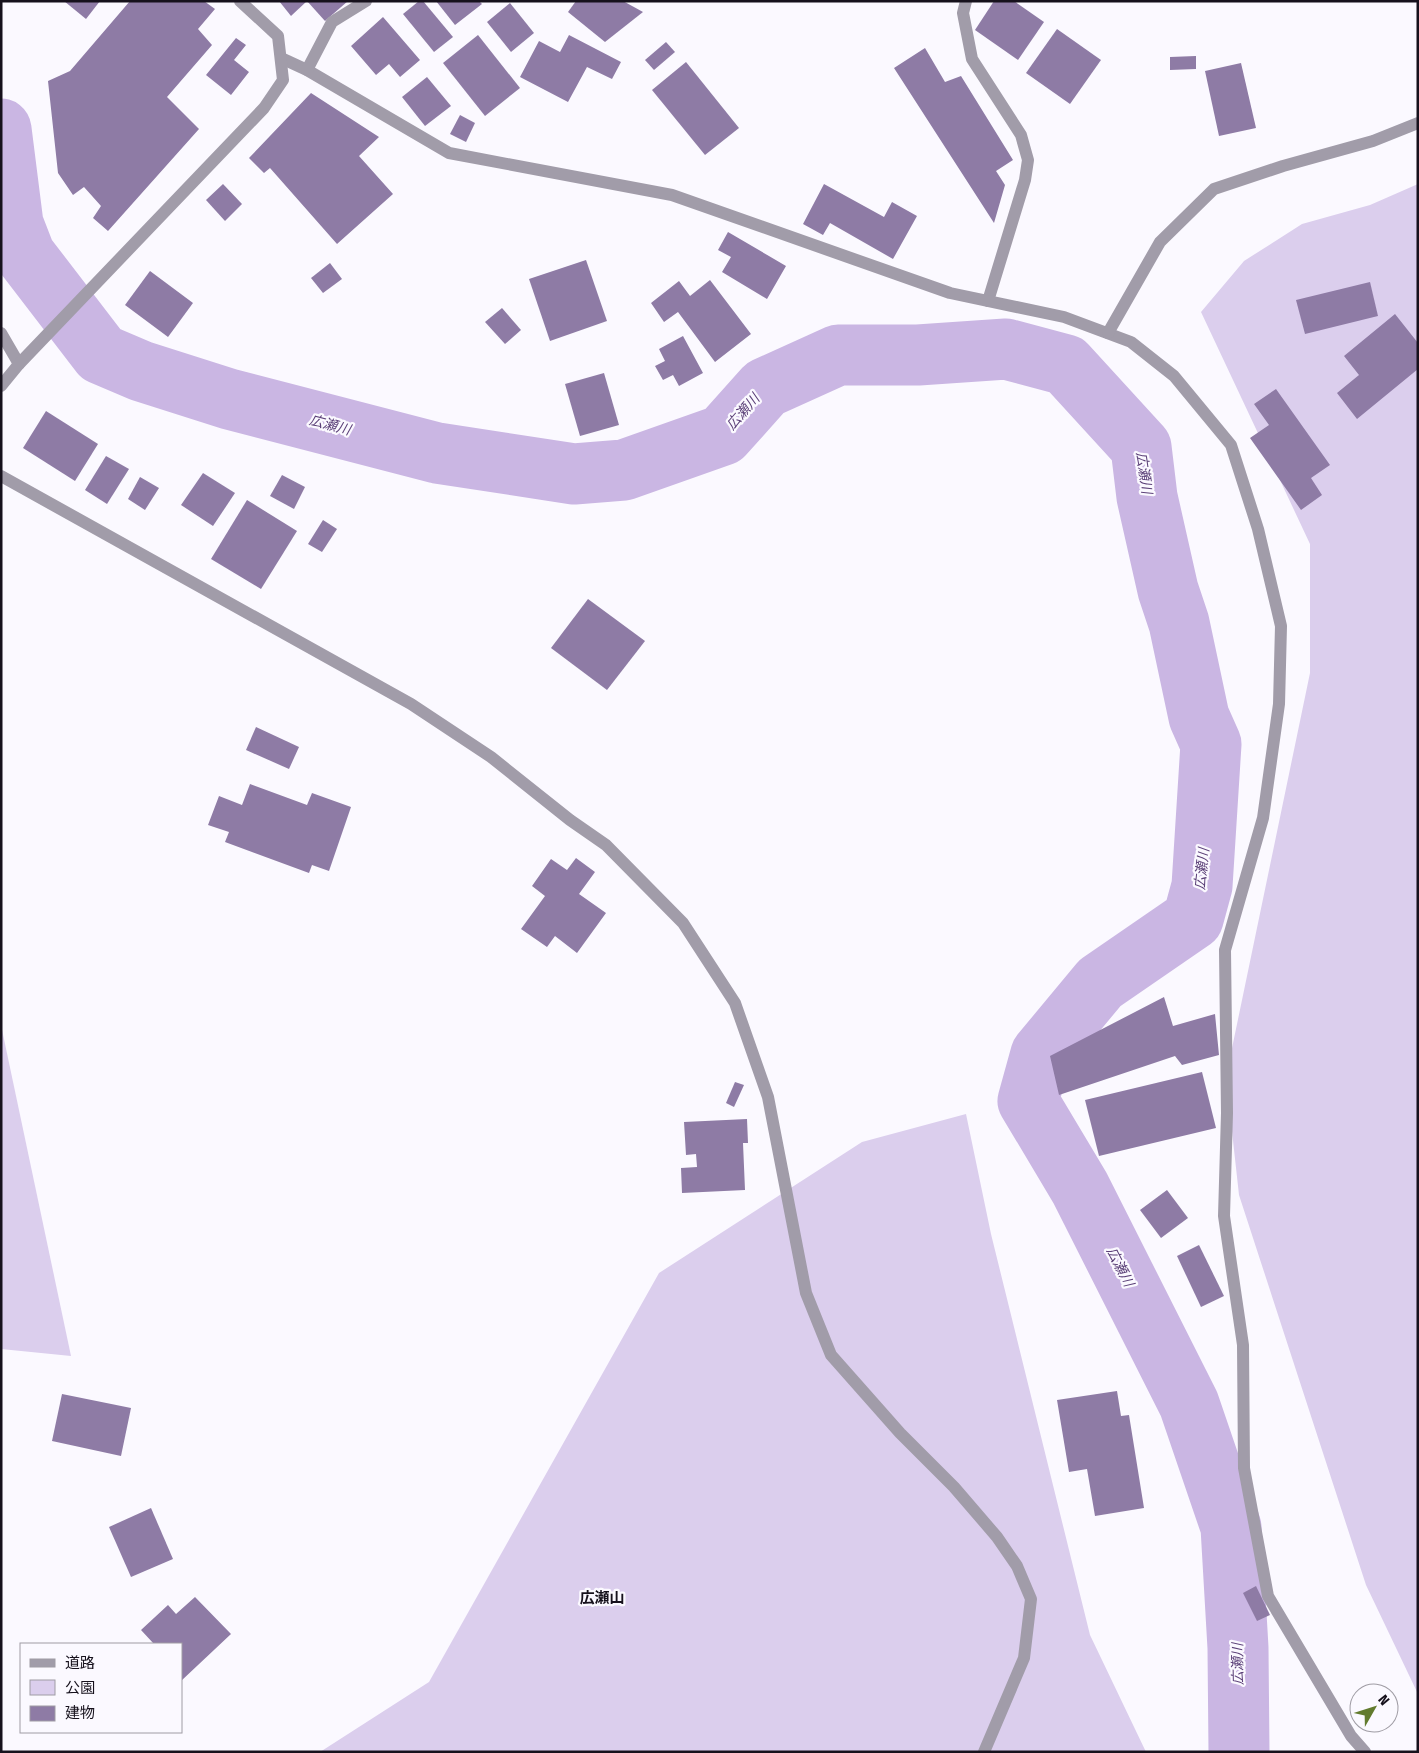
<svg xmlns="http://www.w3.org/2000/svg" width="1419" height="1753" font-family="'Fira Sans Condensed','Noto Sans JP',sans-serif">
	<rect width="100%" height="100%" fill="#fbf9ff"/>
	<g fill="#dbceed">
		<polygon points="1418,184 1418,1694 1366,1585 1239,1195 1226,1077 1310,673 1310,544 1201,312 1244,261 1302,224 1370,205"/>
		<polygon points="1,1025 71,1356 1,1349"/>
		<polygon points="966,1114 991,1234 1090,1635 1146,1752 320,1752 429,1682 659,1273 862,1142"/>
	</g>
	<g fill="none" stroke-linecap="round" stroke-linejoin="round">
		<polyline stroke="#cab6e3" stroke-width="61" points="1,129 13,224 25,255 101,354 141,371 229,399 437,453 574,474 624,470 723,435 765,388 838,355 918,355 1006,349 1066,365 1141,447 1147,497 1168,590 1179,623 1199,717 1211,744 1202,886 1193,919 1100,983 1041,1054 1028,1101 1080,1188 1189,1404 1231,1527 1238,1648 1239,1752"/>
	</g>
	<g fill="#8e7ba5">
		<polygon points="64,1 100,1 86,19"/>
		<polygon points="130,1 204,1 215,9 198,29 212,45 167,97 199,129 108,231 93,218 101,206 84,187 73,195 58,173 48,81 70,71"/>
		<polygon points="279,1 307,1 291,16"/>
		<polygon points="307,1 348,1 325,21"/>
		<polygon points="419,1 423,1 453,37 434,52 403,14"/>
		<polygon points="436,1 479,1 482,4 455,25"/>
		<polygon points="576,1 623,1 643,12 605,42 568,12"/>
		<polygon points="994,1 1014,1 1044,22 1018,60 975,30"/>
		<polygon points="510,3 534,33 511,52 487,22"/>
		<polygon points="383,17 420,60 400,77 389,64 376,75 351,46"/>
		<polygon points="1057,29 1101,60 1070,104 1026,73"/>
		<polygon points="478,35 520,88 485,116 443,63"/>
		<polygon points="569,35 621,62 612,79 587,67 568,102 520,77 539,41 560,52"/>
		<polygon points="236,38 246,45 234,60 249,72 231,95 206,75"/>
		<polygon points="666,42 675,52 654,70 645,60"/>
		<polygon points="925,48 945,82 961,76 1013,160 996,171 1005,185 994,223 894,68"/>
		<polygon points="1196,56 1196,69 1170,70 1170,57"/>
		<polygon points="686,62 739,128 705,155 652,90"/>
		<polygon points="1241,63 1256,128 1219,136 1205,71"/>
		<polygon points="427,77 451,106 425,126 402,97"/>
		<polygon points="311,93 379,137 359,156 393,194 337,244 270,168 264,173 249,158"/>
		<polygon points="460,115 475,123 466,142 450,134"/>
		<polygon points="223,184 242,204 225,221 206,200"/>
		<polygon points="824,184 884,217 892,202 917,216 893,259 830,223 823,235 803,224"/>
		<polygon points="728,232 786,266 767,299 722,272 731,257 718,250"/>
		<polygon points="586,260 607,321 550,341 529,279"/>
		<polygon points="330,263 342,279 323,293 311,278"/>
		<polygon points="150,271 193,303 168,337 125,305"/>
		<polygon points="710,280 751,334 715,362 678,312 664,322 651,303 679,281 690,296"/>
		<polygon points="1370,282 1378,316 1305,334 1296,300"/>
		<polygon points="502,308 521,330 505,344 485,322"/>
		<polygon points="1395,314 1418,343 1418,369 1357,419 1337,393 1359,375 1344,356"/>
		<polygon points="683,336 703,373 679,386 673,375 663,380 655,366 665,361 659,349"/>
		<polygon points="604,373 619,425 580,436 565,384"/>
		<polygon points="1276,389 1330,465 1311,478 1322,495 1301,510 1250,438 1269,425 1254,404"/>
		<polygon points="46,411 98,444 75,481 23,448"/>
		<polygon points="106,456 129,469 107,504 85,490"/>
		<polygon points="203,473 235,493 213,526 181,505"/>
		<polygon points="282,475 305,487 294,509 270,496"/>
		<polygon points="140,477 159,488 145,510 128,499"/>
		<polygon points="247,500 297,531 261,589 211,559"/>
		<polygon points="323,520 337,529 322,552 308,544"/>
		<polygon points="588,599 645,641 607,690 551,648"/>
		<polygon points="256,727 299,747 289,769 246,750"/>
		<polygon points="250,784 307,805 312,793 351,807 329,871 312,865 309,873 225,842 229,832 208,825 219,796 242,805"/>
		<polygon points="576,858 595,872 579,894 606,913 577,953 555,936 547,947 521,929 545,896 532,886 551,859 567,870"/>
		<polygon points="1164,997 1173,1026 1215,1014 1219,1055 1182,1065 1175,1056 1059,1095 1050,1056"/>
		<polygon points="1202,1072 1216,1128 1099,1156 1085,1100"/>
		<polygon points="735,1082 744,1085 734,1107 726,1103"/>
		<polygon points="747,1119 748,1143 743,1143 745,1190 682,1193 681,1168 697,1167 696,1154 686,1155 684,1122"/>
		<polygon points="1167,1190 1188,1218 1161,1238 1140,1210"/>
		<polygon points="1199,1245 1224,1296 1201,1307 1177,1256"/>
		<polygon points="1117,1391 1121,1416 1129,1415 1144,1508 1095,1516 1087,1469 1069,1472 1057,1400"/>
		<polygon points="62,1394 131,1408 121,1456 52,1441"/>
		<polygon points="151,1508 173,1559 131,1577 109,1527"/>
		<polygon points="1256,1586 1270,1615 1257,1621 1243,1593"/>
		<polygon points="195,1597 231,1634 181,1681 181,1644 154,1644 141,1630 168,1605 176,1614"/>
	</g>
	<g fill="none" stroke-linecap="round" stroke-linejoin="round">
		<g stroke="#a19ca9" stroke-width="12">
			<polyline points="966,1 963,13 972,59 1021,135 1028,160 1025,180 988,301"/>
			<polyline points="281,58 307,70 449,153 672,195 950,293 1064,317 1131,342 1174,376 1231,445 1258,529 1281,626 1279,704 1263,818 1225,950 1227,1113 1224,1216 1243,1345 1244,1468 1268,1596 1351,1736 1365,1752"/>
			<polyline points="307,70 332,22 366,1"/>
			<polyline points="1,333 19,364"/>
			<polyline points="1108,333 1160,242 1214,189 1283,166 1373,141 1418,123"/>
			<polyline points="1,386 19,364 264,108 283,80 278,36 240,1"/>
			<polyline points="1,476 411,704 491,757 570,820 606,845 683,923 735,1003 768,1097 806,1293 831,1355 900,1433 954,1487 997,1537 1017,1566 1031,1599 1024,1658 984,1752"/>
		</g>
	</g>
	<g text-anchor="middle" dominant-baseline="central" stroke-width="4.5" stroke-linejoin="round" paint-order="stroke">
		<g font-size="14" font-style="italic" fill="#5a3f77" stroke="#fbf9ff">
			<text transform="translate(743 412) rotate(-49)">広瀬川</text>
			<text transform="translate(330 425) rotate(15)">広瀬川</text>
			<text transform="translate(1144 473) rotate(82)">広瀬川</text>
			<text transform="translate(1202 869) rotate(-84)">広瀬川</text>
			<text transform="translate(1120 1267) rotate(63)">広瀬川</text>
			<text transform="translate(1238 1664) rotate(-91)">広瀬川</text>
		</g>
		<g font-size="15" font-weight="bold" fill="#16111c" stroke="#fbf9ff">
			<text x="602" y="1598">広瀬山</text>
		</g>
	</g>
	<rect width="1419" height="1753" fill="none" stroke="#16111c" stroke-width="5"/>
	<rect x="20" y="1643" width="162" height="90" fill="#fbf9ff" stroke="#9f9ca4"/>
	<rect x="30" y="1659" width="25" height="8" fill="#a19ca9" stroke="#9f9ca4"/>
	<text x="65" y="1668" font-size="15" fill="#16111c">道路</text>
	<rect x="30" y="1680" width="25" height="15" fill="#dbceed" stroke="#9f9ca4"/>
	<text x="65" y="1693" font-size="15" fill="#16111c">公園</text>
	<rect x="30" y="1706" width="25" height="15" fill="#8e7ba5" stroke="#9f9ca4"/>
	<text x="65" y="1718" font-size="15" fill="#16111c">建物</text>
	<g transform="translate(1374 1708) rotate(51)"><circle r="24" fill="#fbf9ff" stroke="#9f9ca4"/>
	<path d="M0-4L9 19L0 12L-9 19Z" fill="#627b2e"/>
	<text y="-8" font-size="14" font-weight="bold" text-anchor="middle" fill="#16111c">N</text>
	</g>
</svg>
